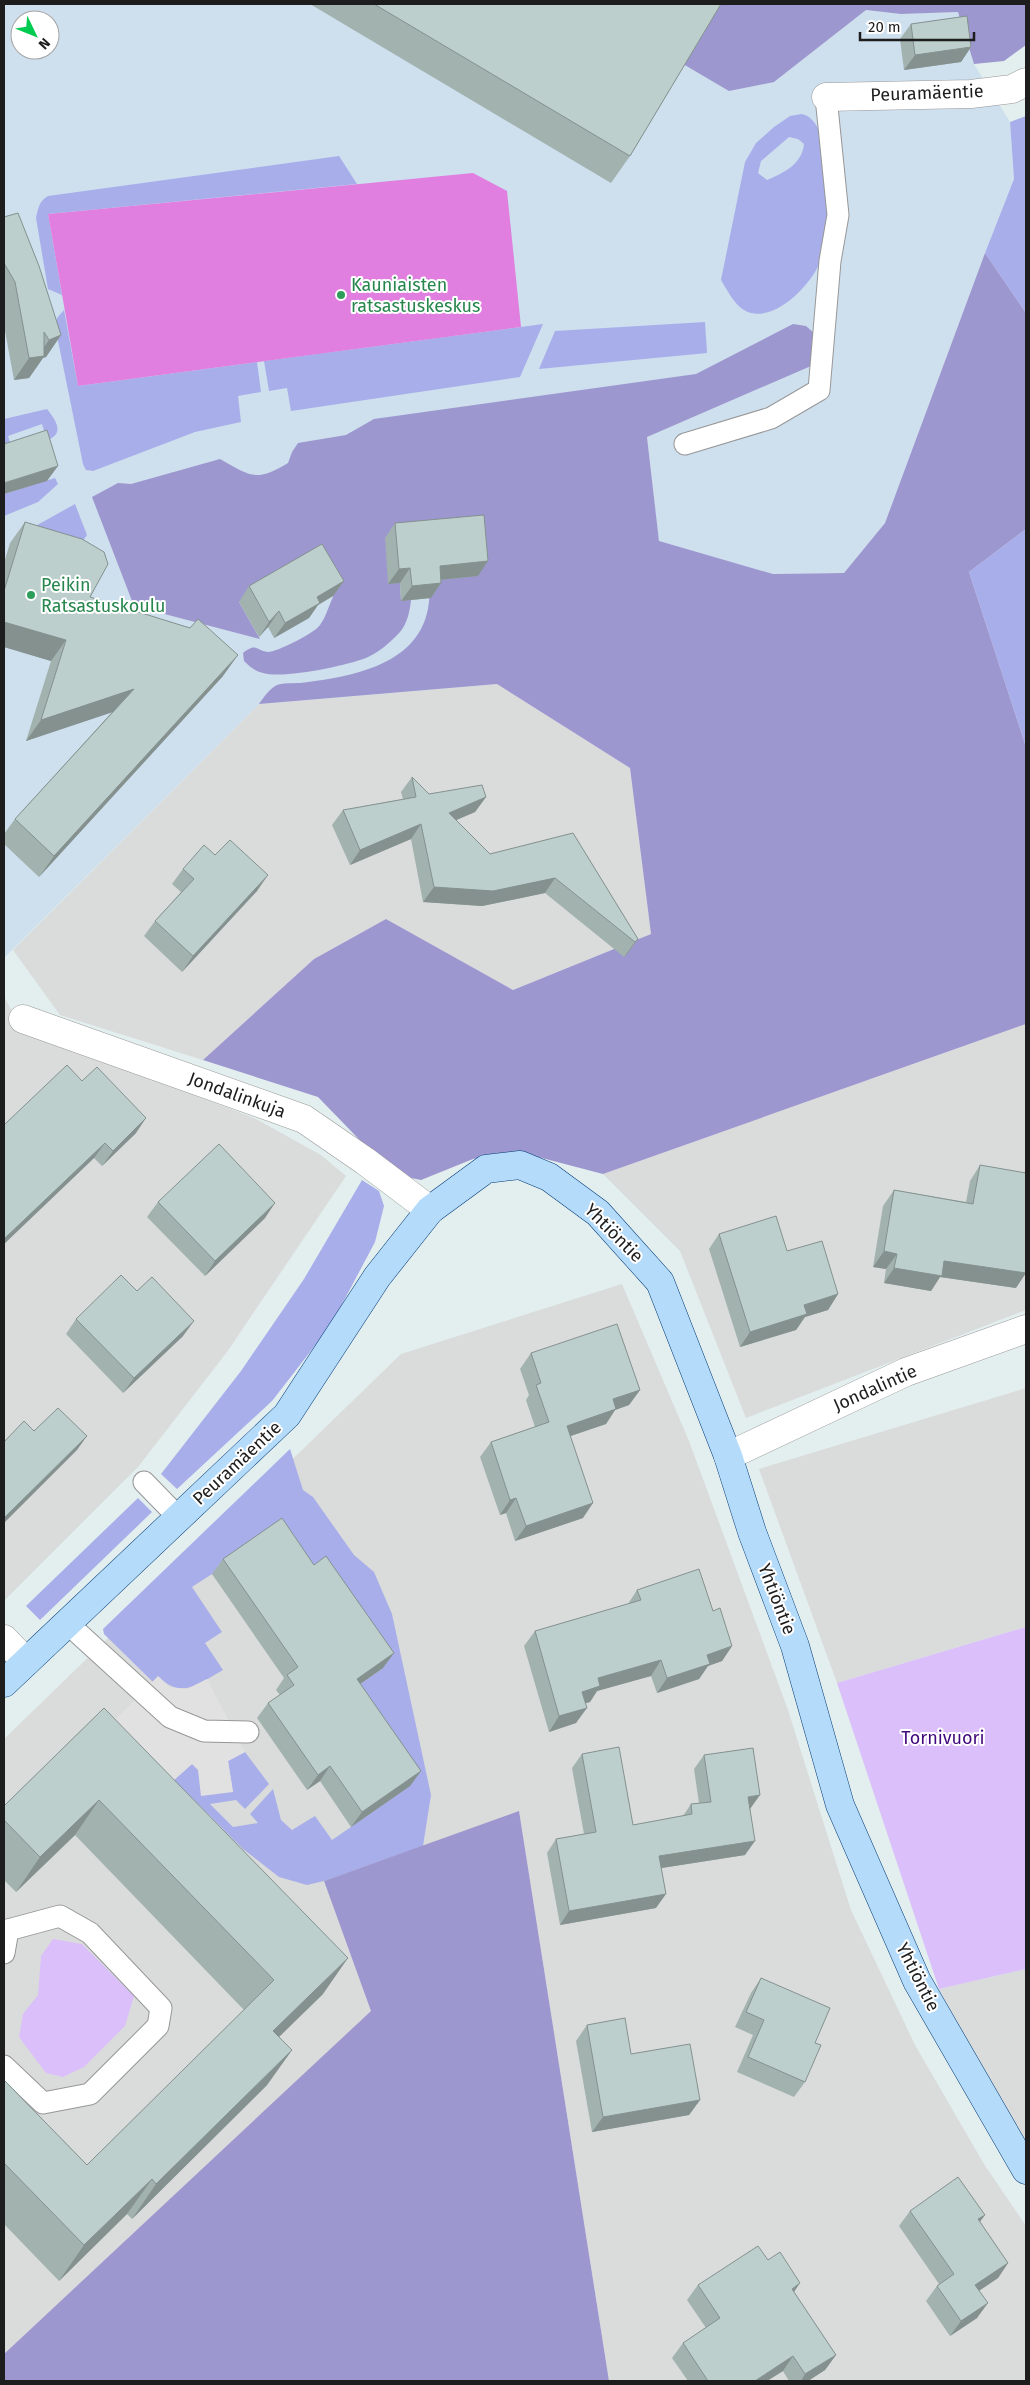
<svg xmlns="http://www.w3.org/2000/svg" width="1030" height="2385" font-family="'Fira Sans',sans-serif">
	<rect width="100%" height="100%" fill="#e3eeef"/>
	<g fill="#dadcdb">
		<polygon points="497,684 630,768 651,934 513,990 386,919 314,959 203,1060 60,1015 13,950 259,704"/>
		<polygon points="4,996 21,1029 254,1118 321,1155 346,1176 227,1352 138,1467 4,1601"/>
		<polygon points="1026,1024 1026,1310 746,1418 680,1251 603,1174"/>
		<polygon points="622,1284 689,1441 788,1710 851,1910 915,2045 984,2164 1026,2226 1026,2381 609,2381 519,1812 324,1881 372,2011 4,2354 4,1739 401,1354"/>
		<polygon points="1026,1388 1026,1627 837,1683 759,1469"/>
		<polygon points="1026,1969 1026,2147 939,1989"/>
	</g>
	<path fill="#cedfee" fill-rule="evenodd" d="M4,4H699L774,82L866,10L901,14L958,12L974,64L1010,122L1014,179L985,253L885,523L844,573L773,574L659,542L647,437L497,684L259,704L4,958ZM20,20H50V50H20Z"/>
	<g fill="#a8aeea" fill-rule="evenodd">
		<path d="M802,114C838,122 829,232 821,259C814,283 772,327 744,310C734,304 727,290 721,280L745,162L756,143L774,127L790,116ZM789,137L798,139L804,144C802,164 784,173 767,180L758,173L761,161Z"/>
		<polygon points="1026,116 1026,313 985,253 1014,179 1010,122"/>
		<path d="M339,156L357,184L48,214L62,295L48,289L36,218C38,209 39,201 48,196Z"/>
		<polygon points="64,310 78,386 257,362 261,392 238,396 241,422 195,432 93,471 86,470 83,464 55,326 57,318"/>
		<polygon points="705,322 707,353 539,369 555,331"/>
		<polygon points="543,324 520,377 291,411 287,388 269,391 264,361"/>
		<path d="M47,409C54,418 65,432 50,439L46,437L42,424L8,436L13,453L4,456V419Z"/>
		<polygon points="55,478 58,484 38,502 4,516 4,494"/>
		<polygon points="75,504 87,535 79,546 32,528"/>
		<polygon points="1026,529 1026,747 969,572"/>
		<polygon points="362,1180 379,1191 384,1206 375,1242 331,1325 272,1401 177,1489 161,1474 241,1371 304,1279"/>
		<path d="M290,1449L303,1490L313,1497L354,1555L374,1572L392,1614L431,1795L423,1846L324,1881L307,1885L279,1877L243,1849L174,1780L192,1764L233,1792L228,1761L245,1752L269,1784L245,1809L236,1800L210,1804L233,1827L258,1823L250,1814L273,1789L281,1820L292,1830L315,1816L332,1840L351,1827L346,1694L383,1668L212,1574L192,1587L222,1632L205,1643L223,1670C199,1683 182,1700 159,1677L153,1682L104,1634L103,1629Z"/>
		<polygon points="138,1498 152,1512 40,1620 26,1606"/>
	</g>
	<g fill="#9d97cf">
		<polygon points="699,4 1026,4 1026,45 1004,61 974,64 958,12 901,14 866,10 774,82 729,91 683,64"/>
		<path d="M985,253L1026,313V529L969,572L1026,747V1024L603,1174L519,1152L473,1159L421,1180L401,1176L384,1165L318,1097L203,1060L314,959L386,919L513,990L651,934L630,768L497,684L259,704C264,697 269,689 277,685C286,682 299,684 308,682C369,674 436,657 429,581L388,584L400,583L401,600H411C410,611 407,624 400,632C391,642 378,653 366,658C345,666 284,679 263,673C255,671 250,667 244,661L243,653C257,642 256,651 268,652C277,652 315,633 320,625C326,617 329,605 333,597L312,560L239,602L260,639L134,606L92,497L118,483L131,484L220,459C252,477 256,482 288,463L292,452L298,443L346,435L374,419L696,374L793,324L806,326L815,334L811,366L647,437L659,541L773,574L844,573L885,523Z"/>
		<polygon points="519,1811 609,2381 4,2381 4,2354 371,2011 324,1881"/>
	</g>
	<g fill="#dbbffa">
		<polygon points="1026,1627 1026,1969 939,1989 837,1683"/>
		<polygon points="53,1939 82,1944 134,1996 125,2026 84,2067 63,2077 46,2073 19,2037 23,2014 38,1995 41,1956"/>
	</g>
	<polygon fill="#e07fdf" points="473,173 507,191 521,327 78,386 48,214"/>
	<polygon fill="#e1e1e1" points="158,1676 169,1687 187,1689 207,1679 245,1752 228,1761 233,1792 201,1796 198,1770 192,1764 174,1780 115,1720"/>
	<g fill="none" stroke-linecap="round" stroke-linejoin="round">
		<defs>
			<g id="lane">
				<polyline points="685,444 771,418 819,390 830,261 838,215 826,97"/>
				<polyline points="144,1482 179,1518"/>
				<polyline points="67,1623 170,1717 204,1731 248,1732"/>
				<polyline points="4,1953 8,1930"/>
				<polyline points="4,2066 43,2103 90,2094 158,2026 161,2008 90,1933 60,1916 8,1930"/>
			</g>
			<g id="street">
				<polyline points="826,97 971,94 1012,89 1026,82"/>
				<polyline points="23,1019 304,1119 365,1161 430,1210"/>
				<polyline points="728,1456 906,1372 1026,1329"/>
				<polyline points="4,1639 26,1662"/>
			</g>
			<polyline id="secondary" points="4,1683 287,1415 377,1277 430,1210 486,1169 520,1165 549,1177 598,1213 660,1282 728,1456 752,1532 795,1646 840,1805 917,1981 1026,2170"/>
		</defs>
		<use href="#lane" stroke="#979797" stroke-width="23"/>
		<use href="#street" stroke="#979797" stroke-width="29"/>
		<use href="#secondary" stroke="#033c76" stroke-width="29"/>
		<use href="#lane" stroke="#fff" stroke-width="21"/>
		<use href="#street" stroke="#fff" stroke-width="28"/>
		<use href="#secondary" stroke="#b5dbfb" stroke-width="28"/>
	</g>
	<g fill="#a2b2af">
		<polygon points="310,4 721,4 630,156 611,183"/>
		<polygon points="911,24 971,47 961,62 904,70 900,39"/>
		<polygon points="4,217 61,335 46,357 43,358 29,378 14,380 4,325"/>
		<polygon points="25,522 90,597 223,676 39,877 4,844 4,834 15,819 112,712 26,741 51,661 4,647 4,563 10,543"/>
		<polygon points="395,523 488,561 478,576 441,580 441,583 431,598 401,601 400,583 388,584 385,538"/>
		<polygon points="344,581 333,596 318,605 309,618 274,638 268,627 259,637 239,602 249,586"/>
		<polygon points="412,777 429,794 486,797 475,812 456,820 490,854 573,833 638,939 627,954 624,957 545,893 482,906 423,902 411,839 350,865 332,825 343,810 403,799 401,792"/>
		<polygon points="183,869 257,891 182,972 144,936 155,921 181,892 172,884"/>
		<polygon points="82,1081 136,1133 102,1166 94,1158 4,1244 4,1125"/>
		<polygon points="980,1165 1016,1288 940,1277 931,1291 884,1283 886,1269 873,1267 883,1206 894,1190 966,1202 970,1181"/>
		<polygon points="158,1202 265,1218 205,1276 147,1217"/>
		<polygon points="719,1234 787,1251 838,1294 828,1310 805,1317 796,1330 740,1347 709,1249"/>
		<polygon points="137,1291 183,1336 123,1393 66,1334 76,1319"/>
		<polygon points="531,1353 640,1390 629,1405 615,1410 606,1424 570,1436 583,1518 515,1541 506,1513 500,1515 480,1457 491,1442 535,1427 526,1400 529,1395 520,1369"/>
		<polygon points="223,1559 383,1668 360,1684 421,1771 410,1786 351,1827 320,1781 307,1790 257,1718 268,1703 280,1695 276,1690 284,1678 212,1574"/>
		<polygon points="637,1590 713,1611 732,1646 722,1661 708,1666 699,1679 657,1693 651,1676 597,1691 590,1702 585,1703 576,1723 549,1732 524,1646 535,1631 628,1604"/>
		<polygon points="104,1708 323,1994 279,2037 292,2050 267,2085 132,2219 127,2214 59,2281 4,2224 4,2080 87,2165 244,2010 75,1835 16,1892 4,1880 4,1806"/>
		<polygon points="582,1754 633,1825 683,1816 691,1804 699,1803 694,1769 704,1755 750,1809 745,1855 661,1868 656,1908 560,1925 547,1853 556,1839 584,1834 572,1768"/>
		<polygon points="761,1978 815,2043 805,2082 794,2097 737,2072 753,2035 735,2027 751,1993"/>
		<polygon points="587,2025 700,2100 689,2115 592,2132 576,2041"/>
		<polygon points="910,2211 980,2222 1008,2263 998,2278 979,2291 977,2318 950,2336 926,2301 937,2286 939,2284 899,2226"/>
		<polygon points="768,2260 794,2292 836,2355 825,2370 808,2381 789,2381 783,2371 767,2381 688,2381 672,2358 683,2343 706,2328 687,2300 698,2285"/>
	</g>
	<g fill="#84918f">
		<polygon points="971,47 961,62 904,70 915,55"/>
		<polygon points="61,335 46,357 43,358 29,378 14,380 29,358 37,357 49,340"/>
		<polygon points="58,466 47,481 4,494 4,483"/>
		<polygon points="488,561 478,576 429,581 440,566"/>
		<polygon points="410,568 400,583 388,584 399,569"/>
		<polygon points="344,581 333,596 318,605 309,618 274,638 285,623 317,597"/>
		<polygon points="441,583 431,598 401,601 412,586"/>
		<polygon points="279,611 268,627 259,637 269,622"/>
		<polygon points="4,622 66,640 51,661 4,647"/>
		<polygon points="238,655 223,676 39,877 54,856"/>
		<polygon points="134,689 119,710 26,741 41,720"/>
		<polygon points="486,797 475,812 438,828 449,813"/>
		<polygon points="421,824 411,839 350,865 360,850"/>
		<polygon points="268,875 257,891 182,972 193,956"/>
		<polygon points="555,878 545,893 482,906 423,902 434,887"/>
		<polygon points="638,939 627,954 624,957 635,942"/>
		<polygon points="146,1118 136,1133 102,1166 113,1151"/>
		<polygon points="105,1143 94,1158 4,1244 4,1239"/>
		<polygon points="275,1203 265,1218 205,1276 215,1261"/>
		<polygon points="884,1251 897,1254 886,1269 873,1267"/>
		<polygon points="944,1261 1026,1273 1016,1288 940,1277 931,1291 884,1283 894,1268"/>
		<polygon points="838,1294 828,1310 805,1317 796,1330 740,1347 750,1332 804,1305"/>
		<polygon points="194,1321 183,1336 123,1393 134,1378"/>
		<polygon points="640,1390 629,1405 615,1410 606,1424 556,1441 567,1426 613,1399"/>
		<polygon points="87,1436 77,1450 4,1523 4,1518"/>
		<polygon points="516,1498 506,1513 500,1515 510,1500"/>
		<polygon points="593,1503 583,1518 515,1541 526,1526"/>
		<polygon points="732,1646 722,1661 708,1666 699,1679 657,1693 667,1678 707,1655"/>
		<polygon points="394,1653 383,1668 346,1694 357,1679"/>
		<polygon points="661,1660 651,1676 597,1691 590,1702 572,1707 582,1692 598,1678"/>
		<polygon points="587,1708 576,1723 549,1732 559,1716"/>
		<polygon points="330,1766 320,1781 307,1790 318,1775"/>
		<polygon points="421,1771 410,1786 351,1827 362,1812"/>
		<polygon points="760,1795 750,1809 738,1810 748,1797"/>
		<polygon points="99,1800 75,1835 16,1892 40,1857"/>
		<polygon points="755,1841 745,1855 649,1870 659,1856"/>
		<polygon points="666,1894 656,1908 560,1925 569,1911"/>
		<polygon points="348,1958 323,1994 249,2066 273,2031"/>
		<polygon points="292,2050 267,2085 132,2219 156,2184"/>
		<polygon points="700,2100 689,2115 592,2132 603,2117"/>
		<polygon points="152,2179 127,2214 59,2281 84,2245"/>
		<polygon points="985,2215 974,2230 978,2219"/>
		<polygon points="1008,2263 998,2278 965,2300 975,2285"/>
		<polygon points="800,2283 790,2298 792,2289"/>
		<polygon points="988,2303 977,2318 950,2336 961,2321"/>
		<polygon points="836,2355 825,2370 808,2381 801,2381 805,2374"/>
		<polygon points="793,2356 783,2371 767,2381 755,2381"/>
	</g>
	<g fill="#bccfcc" stroke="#84918f">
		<polygon points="374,4 721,4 630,156"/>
		<polygon points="967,16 971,47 915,55 911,24"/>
		<polygon points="18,213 39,266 61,335 49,340 44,332 44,356 29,358 15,282 4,263 4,217"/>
		<polygon points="47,430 58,466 4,483 4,444"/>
		<polygon points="484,515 488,561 440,566 441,583 412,586 410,568 399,569 395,523"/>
		<polygon points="25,522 82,539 104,552 108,564 90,597 190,628 198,619 238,655 54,856 15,819 134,689 41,720 66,640 4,622 4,591"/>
		<polygon points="322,544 344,581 317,597 320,603 285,623 279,611 269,622 249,586"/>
		<polygon points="412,777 429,794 482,785 486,797 449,813 490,854 573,833 638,939 635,942 555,878 493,891 434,887 421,824 360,850 343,810 416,797"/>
		<polygon points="230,840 268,875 193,956 155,921 194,879 183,869 204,845 215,855"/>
		<polygon points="67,1065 82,1081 97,1067 146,1118 113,1151 105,1143 4,1239 4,1125"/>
		<polygon points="219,1144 275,1203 215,1261 158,1202"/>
		<polygon points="980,1165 1026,1173 1026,1273 944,1261 942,1276 894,1268 897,1254 884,1251 894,1190 973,1204"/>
		<polygon points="776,1216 787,1251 822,1241 838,1294 804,1305 807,1314 750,1332 719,1234"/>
		<polygon points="121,1275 137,1291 152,1277 194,1321 134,1378 76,1319"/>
		<polygon points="617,1324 640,1390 613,1399 616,1409 567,1426 593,1503 526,1526 516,1498 510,1500 491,1442 549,1422 536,1385 541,1383 531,1353"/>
		<polygon points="58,1408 87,1436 4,1518 4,1442 24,1421 34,1431"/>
		<polygon points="282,1518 314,1565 326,1556 394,1653 357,1679 421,1771 362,1812 330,1766 318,1775 268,1703 294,1685 287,1675 298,1667 223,1559"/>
		<polygon points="699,1569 713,1611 720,1608 732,1646 707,1655 710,1664 667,1678 661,1660 598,1678 600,1686 582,1692 587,1708 559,1716 535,1631 641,1600 637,1590"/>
		<polygon points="104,1708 348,1958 273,2031 292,2050 156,2184 152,2179 84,2245 4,2163 4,2080 87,2165 274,1980 99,1800 40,1857 4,1820 4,1806"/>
		<polygon points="619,1747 633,1825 692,1814 691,1804 711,1802 704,1755 753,1748 760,1795 748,1797 755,1841 659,1856 666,1894 569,1911 556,1839 596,1832 582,1754"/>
		<polygon points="761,1978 830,2008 815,2043 821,2045 805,2082 748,2057 764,2020 746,2012"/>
		<polygon points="625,2018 631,2054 690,2044 700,2100 603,2117 587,2025"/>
		<polygon points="958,2177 985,2215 978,2219 1008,2263 975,2285 988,2303 961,2321 937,2286 954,2274 910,2211"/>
		<polygon points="758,2246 768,2260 780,2252 800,2283 792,2289 836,2355 805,2374 793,2356 755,2381 708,2381 683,2343 720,2318 698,2285"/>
	</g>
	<g fill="#2e9e5b" stroke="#fff" stroke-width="2">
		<circle cx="341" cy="295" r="5"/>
		<circle cx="31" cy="595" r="5"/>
	</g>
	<g text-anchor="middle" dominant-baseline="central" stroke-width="4" stroke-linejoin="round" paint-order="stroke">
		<g font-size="18" fill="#1d1d1d" stroke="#fff">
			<text transform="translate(927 93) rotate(-2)">Peuramäentie</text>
			<text transform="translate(237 1095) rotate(20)">Jondalinkuja</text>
			<text transform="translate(614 1233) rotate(45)">Yhtiöntie</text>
			<text transform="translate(875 1388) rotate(-24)">Jondalintie</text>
			<text transform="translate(237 1463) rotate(-43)">Peuramäentie</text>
			<text transform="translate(777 1599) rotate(69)">Yhtiöntie</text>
			<text transform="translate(918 1977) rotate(63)">Yhtiöntie</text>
		</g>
		<g font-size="18" fill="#27864d" stroke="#fff" text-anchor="start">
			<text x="351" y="285">Kauniaisten<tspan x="351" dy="21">ratsastuskeskus</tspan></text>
			<text x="41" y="585">Peikin<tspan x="41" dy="21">Ratsastuskoulu</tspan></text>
		</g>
		<g font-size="18" fill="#41097e" stroke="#fff">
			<text x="943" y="1738">Tornivuori</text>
		</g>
	</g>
	<rect width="1030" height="2385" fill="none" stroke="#1d1d1d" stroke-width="10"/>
	<g transform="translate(35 35) rotate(133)"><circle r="24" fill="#ffffff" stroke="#a5a5a5"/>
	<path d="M0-4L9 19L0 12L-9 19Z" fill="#00cb51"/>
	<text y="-8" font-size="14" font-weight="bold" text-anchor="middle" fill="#1d1d1d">N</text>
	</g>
	<path d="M860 32v8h114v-8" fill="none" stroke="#1d1d1d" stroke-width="2.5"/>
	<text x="868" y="32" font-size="15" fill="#1d1d1d" stroke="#ffffff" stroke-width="4" paint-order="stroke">20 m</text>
</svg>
